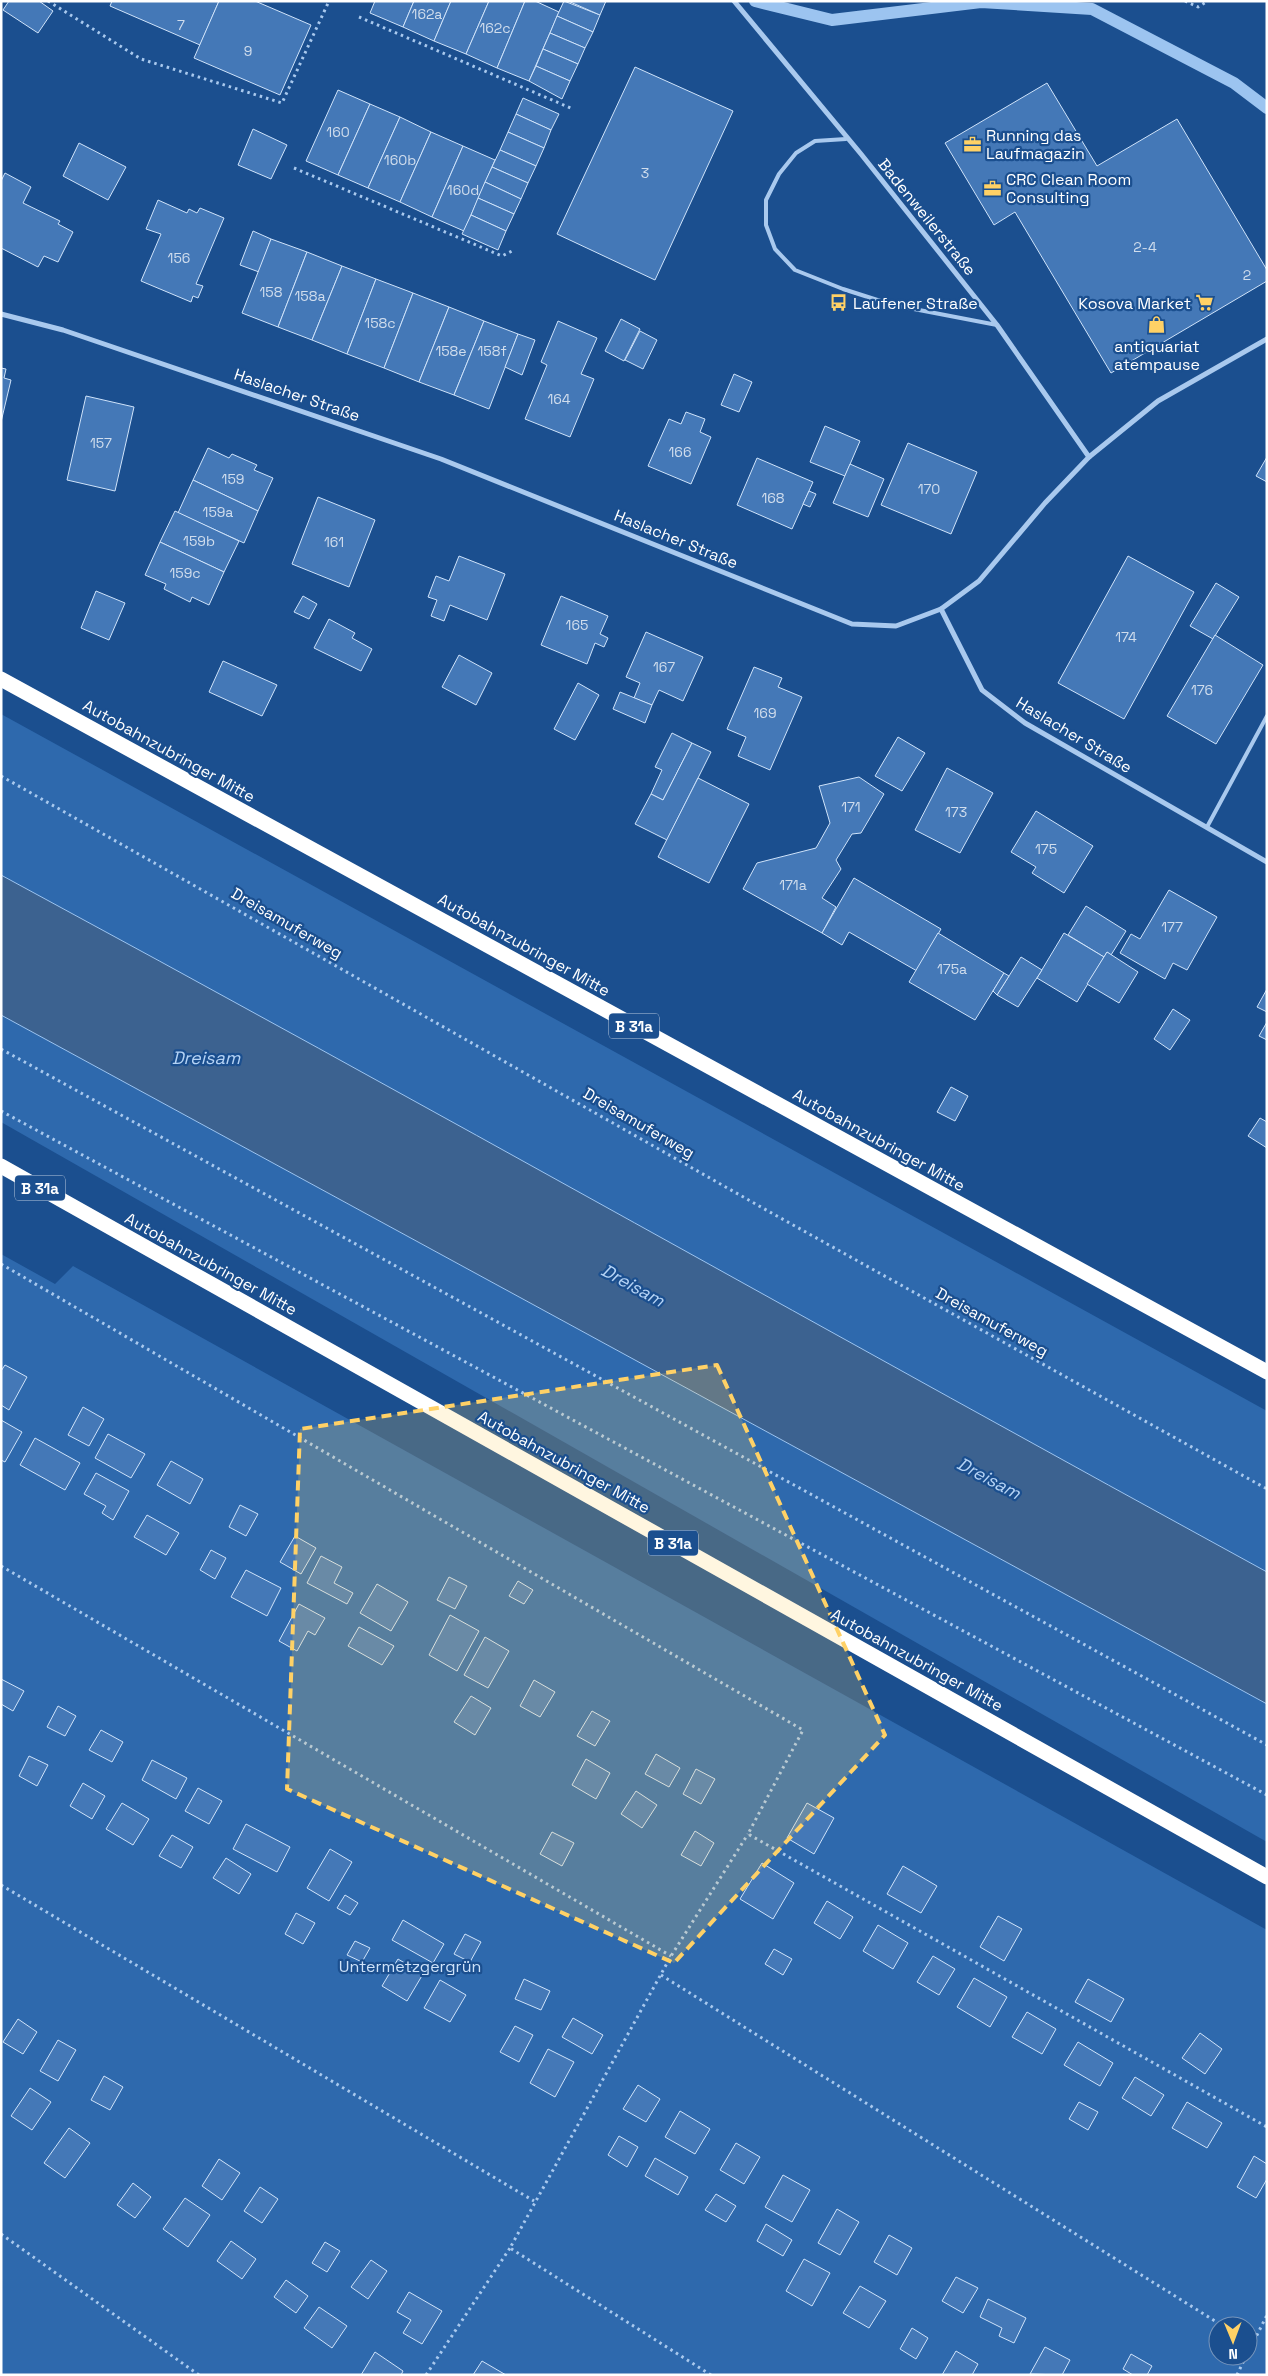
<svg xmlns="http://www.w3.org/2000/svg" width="1268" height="2376" font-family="'Space Grotesk',sans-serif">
	<rect width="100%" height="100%" fill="#1b4f8f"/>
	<g fill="#2e69ad" fill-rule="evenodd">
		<path d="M1,714L1267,1411V1572C844,1341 424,1105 1,875Z"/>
		<polygon points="1,1015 1267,1704 1267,1842 1,1122"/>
		<path d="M1,1254L55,1284L73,1266L1267,1930V2375H1ZM1218,2326H1248V2356H1218Z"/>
	</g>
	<path fill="#3c6290" stroke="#9cc4f0" d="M1,875C425,1104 844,1341 1267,1572V1704L1,1015Z"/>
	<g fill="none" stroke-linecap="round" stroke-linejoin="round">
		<polyline stroke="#9cc4f0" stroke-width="12" points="755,1 832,20 981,2 1092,9 1234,83 1267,108"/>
	</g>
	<g fill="#4478b7" stroke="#cfe3fa">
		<polygon points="9,1 39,1 53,11 38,33 3,10"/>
		<polygon points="112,1 219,1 200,45 110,6"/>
		<polygon points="219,1 255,1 311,25 280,95 194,58"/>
		<polygon points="375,1 414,1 403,27 370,13"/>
		<polygon points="414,1 451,1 434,41 403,27"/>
		<polygon points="451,1 489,1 466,54 434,41"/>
		<polygon points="489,1 525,1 497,68 466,54"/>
		<polygon points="525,1 535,1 559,12 529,81 497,68"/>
		<polygon points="564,1 600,15 593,32 557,16"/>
		<polygon points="568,1 606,1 600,15"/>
		<polygon points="557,16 593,32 585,48 550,33"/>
		<polygon points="550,33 585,48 578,64 543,49"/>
		<polygon points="543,49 578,64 570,81 536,66"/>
		<polygon points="536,66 570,81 562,99 529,81"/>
		<polygon points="635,67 733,111 655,280 557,234"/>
		<polygon points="1047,83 1097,166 1177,119 1267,270 1267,281 1111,373 1015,212 994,225 945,143"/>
		<polygon points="338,90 370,104 338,175 306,161"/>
		<polygon points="523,98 559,114 551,130 516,114"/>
		<polygon points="370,104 400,117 368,188 338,175"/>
		<polygon points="516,114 551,130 544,148 508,132"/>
		<polygon points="400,117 431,132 400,202 368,188"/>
		<polygon points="253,129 287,145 271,179 238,165"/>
		<polygon points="431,132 463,146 432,217 400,202"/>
		<polygon points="508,132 544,148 536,166 500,150"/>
		<polygon points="79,143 126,167 108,200 63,176"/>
		<polygon points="463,146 495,160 464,231 432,217"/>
		<polygon points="500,150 536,166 528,183 492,167"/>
		<polygon points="492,167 528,183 521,199 485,182"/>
		<polygon points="5,173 31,187 23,203 60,221 58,224 73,232 58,262 44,256 38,267 1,248 1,181"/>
		<polygon points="485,182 521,199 514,214 478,198"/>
		<polygon points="478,198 514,214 506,231 471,215"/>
		<polygon points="158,200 187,213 189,209 197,213 200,208 224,218 196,284 203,286 198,298 193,296 191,302 141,281 161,234 146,229"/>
		<polygon points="471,215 506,231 498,250 462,234"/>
		<polygon points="253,231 271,239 259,272 240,265"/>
		<polygon points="271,239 307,252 278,327 242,313"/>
		<polygon points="307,252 342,266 312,340 278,327"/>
		<polygon points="342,266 376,279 347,354 312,340"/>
		<polygon points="376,279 413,293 384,368 347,354"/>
		<polygon points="413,293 449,307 419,382 384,368"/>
		<polygon points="449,307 484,321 454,395 419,382"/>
		<polygon points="621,319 640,329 624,361 605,351"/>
		<polygon points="484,321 518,334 489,409 454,395"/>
		<polygon points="558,321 597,338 581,374 594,379 570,437 525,419 547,365 541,362"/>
		<polygon points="640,331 657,340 643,369 625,360"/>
		<polygon points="518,334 535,340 522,375 505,367"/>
		<polygon points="1,368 6,369 4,378 11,380 1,422"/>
		<polygon points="734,374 752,382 739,412 721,405"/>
		<polygon points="86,396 134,407 115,491 67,480"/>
		<polygon points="686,412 705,419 700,432 711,437 691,484 648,466 669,419 681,424"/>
		<polygon points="825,426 860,441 845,476 810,462"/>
		<polygon points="908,443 977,472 951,534 881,505"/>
		<polygon points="208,448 229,458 232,454 257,465 254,470 273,478 258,511 193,480"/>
		<polygon points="1267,457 1267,482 1256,476"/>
		<polygon points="757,458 813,482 792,529 737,505"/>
		<polygon points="850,464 884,479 868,517 833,503"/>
		<polygon points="193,480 258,511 244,543 178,513"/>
		<polygon points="809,491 816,494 810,507 803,504"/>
		<polygon points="318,497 375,520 349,587 292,564"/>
		<polygon points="175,511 239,541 224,572 160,542"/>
		<polygon points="160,542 224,572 209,605 192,597 190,602 164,589 166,584 145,575"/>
		<polygon points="459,556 505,574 487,620 450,605 444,621 431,616 437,600 428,597 436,576 449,581"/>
		<polygon points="1128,556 1194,592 1124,719 1058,683"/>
		<polygon points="1216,583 1239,597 1213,639 1190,626"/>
		<polygon points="96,591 125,603 109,640 81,628"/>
		<polygon points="303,596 317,604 309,619 294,612"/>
		<polygon points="561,596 608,616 600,634 608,638 604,647 595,643 587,664 541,645"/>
		<polygon points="329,619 355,633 352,638 372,649 361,671 314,648"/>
		<polygon points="646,632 703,657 683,701 659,690 652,705 634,698 640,683 626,677"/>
		<polygon points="1215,635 1263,665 1216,744 1167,716"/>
		<polygon points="459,655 492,673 476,705 442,687"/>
		<polygon points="223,661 277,685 262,716 209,692"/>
		<polygon points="754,667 782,678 778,687 802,697 770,770 738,756 746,737 727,729"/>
		<polygon points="578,683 599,695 575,740 554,729"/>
		<polygon points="620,692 652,705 645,723 613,709"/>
		<polygon points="672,733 692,743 663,800 651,794 662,770 655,767"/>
		<polygon points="898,737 925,753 902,791 875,776"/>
		<polygon points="692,743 711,752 667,840 635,824 651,794 663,800"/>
		<polygon points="947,768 993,793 960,853 915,830"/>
		<polygon points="859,777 884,794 861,833 852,834 836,860 841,869 822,898 836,907 822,933 743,889 757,863 816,848 830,823 819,786"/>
		<polygon points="698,778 749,804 709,883 658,857"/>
		<polygon points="1036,811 1093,846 1064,893 1032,873 1036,867 1011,852"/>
		<polygon points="854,878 941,929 917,971 849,932 842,945 822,933"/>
		<polygon points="1169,890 1217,917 1187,970 1173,963 1165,979 1120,953 1131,934 1140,939"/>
		<polygon points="1086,906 1126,931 1111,955 1107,952 1104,957 1068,935"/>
		<polygon points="938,933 1004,973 975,1020 909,982"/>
		<polygon points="1064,933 1104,957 1077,1002 1037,978"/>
		<polygon points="1107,952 1138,972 1119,1003 1087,984"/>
		<polygon points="1021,957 1042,970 1018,1007 997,995"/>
		<polygon points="1004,973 1009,976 997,995 993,991"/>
		<polygon points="1267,989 1267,1012 1257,1007"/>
		<polygon points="1173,1009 1190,1020 1170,1050 1154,1039"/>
		<polygon points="1267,1022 1267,1040 1259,1036"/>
		<polygon points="951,1087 968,1096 955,1121 937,1112"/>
		<polygon points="1260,1118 1267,1122 1267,1148 1248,1136"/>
		<polygon points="5,1365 27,1377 9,1410 1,1405 1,1371"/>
		<polygon points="83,1407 104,1419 89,1446 68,1435"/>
		<polygon points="1,1420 22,1432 5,1462 1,1460"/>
		<polygon points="108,1434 145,1454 131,1478 95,1458"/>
		<polygon points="35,1438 80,1463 65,1490 20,1465"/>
		<polygon points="171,1461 203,1479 190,1504 157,1485"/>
		<polygon points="96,1473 129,1491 113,1520 102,1513 106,1506 84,1494"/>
		<polygon points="240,1505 258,1514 246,1536 229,1527"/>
		<polygon points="147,1515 179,1533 166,1555 134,1537"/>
		<polygon points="295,1536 316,1548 301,1574 280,1562"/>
		<polygon points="211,1550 226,1558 215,1579 200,1570"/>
		<polygon points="321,1556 342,1567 334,1583 353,1593 347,1604 307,1583"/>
		<polygon points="246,1570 281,1588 267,1616 231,1597"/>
		<polygon points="449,1577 467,1586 455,1609 437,1600"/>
		<polygon points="518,1581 533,1590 524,1604 509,1596"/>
		<polygon points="377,1584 408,1602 391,1631 360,1613"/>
		<polygon points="299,1604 325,1618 315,1635 308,1631 297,1651 279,1641"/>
		<polygon points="450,1615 479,1631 457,1671 429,1655"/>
		<polygon points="359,1627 394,1646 382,1665 348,1646"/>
		<polygon points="485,1637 509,1651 488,1688 464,1675"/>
		<polygon points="1,1679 24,1691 13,1711 1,1704"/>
		<polygon points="534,1680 555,1692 540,1717 520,1706"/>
		<polygon points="471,1696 491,1708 475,1735 454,1722"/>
		<polygon points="58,1706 76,1716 65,1736 47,1727"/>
		<polygon points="592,1711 610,1721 595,1746 577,1736"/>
		<polygon points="101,1730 123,1742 112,1762 89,1750"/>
		<polygon points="656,1754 680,1768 669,1787 645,1774"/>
		<polygon points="29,1756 48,1765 37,1786 19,1776"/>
		<polygon points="586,1759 610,1773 596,1799 572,1785"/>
		<polygon points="152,1760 187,1778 176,1799 142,1780"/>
		<polygon points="696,1769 715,1779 701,1804 683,1794"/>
		<polygon points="83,1783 105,1796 92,1819 70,1806"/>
		<polygon points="198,1788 222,1801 209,1824 185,1811"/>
		<polygon points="636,1791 657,1805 642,1828 621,1814"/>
		<polygon points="122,1803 149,1819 133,1845 106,1829"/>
		<polygon points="807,1803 834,1818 814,1854 787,1838"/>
		<polygon points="246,1824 290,1847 277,1872 233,1849"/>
		<polygon points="695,1831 714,1843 701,1866 681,1855"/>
		<polygon points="552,1832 574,1843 562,1866 540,1854"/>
		<polygon points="172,1835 193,1847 181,1868 159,1856"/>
		<polygon points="330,1849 352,1862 329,1901 307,1888"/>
		<polygon points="226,1858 251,1874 239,1894 213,1878"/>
		<polygon points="762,1863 794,1883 773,1919 740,1899"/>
		<polygon points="903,1866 937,1886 921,1913 887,1894"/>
		<polygon points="345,1895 358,1903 350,1915 337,1908"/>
		<polygon points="827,1901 853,1917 840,1939 814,1923"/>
		<polygon points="296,1913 315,1923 303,1944 285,1934"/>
		<polygon points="998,1916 1022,1929 1004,1961 980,1947"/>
		<polygon points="403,1920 444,1944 433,1963 392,1940"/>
		<polygon points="878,1925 908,1943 893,1969 863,1951"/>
		<polygon points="465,1934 481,1942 470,1962 454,1954"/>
		<polygon points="355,1941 370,1948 362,1962 347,1955"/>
		<polygon points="774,1949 792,1959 783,1975 765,1964"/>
		<polygon points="933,1956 955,1969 939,1995 917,1982"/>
		<polygon points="398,1959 423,1974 407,2001 382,1986"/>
		<polygon points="974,1978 1007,1997 990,2027 957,2007"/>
		<polygon points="524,1979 550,1991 541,2010 515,1999"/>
		<polygon points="1088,1979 1124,1999 1111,2022 1075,2002"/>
		<polygon points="440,1980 466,1995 450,2022 424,2008"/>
		<polygon points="1027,2012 1056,2029 1042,2054 1012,2037"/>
		<polygon points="573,2018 603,2035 592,2054 562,2037"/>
		<polygon points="18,2019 37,2032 23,2054 3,2042"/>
		<polygon points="515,2026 533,2035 519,2062 500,2052"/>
		<polygon points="1200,2033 1222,2049 1205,2074 1182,2058"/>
		<polygon points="58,2040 76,2050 58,2081 40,2071"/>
		<polygon points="1078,2042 1113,2063 1100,2086 1064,2065"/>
		<polygon points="548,2049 574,2062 555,2097 530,2083"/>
		<polygon points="104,2076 123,2087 110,2110 91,2100"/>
		<polygon points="1135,2077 1164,2095 1151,2116 1122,2098"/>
		<polygon points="638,2085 660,2099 646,2122 623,2109"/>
		<polygon points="30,2088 51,2102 32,2130 11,2116"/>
		<polygon points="1079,2102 1098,2112 1088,2130 1069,2119"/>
		<polygon points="1187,2102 1222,2123 1207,2148 1172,2128"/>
		<polygon points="680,2111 710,2129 695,2154 665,2137"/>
		<polygon points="69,2128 90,2143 65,2178 44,2163"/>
		<polygon points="619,2136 638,2147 627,2167 608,2155"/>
		<polygon points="736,2143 760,2157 744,2184 720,2170"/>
		<polygon points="1254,2156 1267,2164 1267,2179 1256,2198 1237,2187"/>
		<polygon points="655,2158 688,2177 678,2195 645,2176"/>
		<polygon points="219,2159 240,2173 222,2200 202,2186"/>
		<polygon points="783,2175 810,2190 792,2222 765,2207"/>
		<polygon points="133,2183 151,2197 135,2218 117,2205"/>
		<polygon points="260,2187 278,2199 262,2223 244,2211"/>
		<polygon points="716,2194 736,2206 726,2222 705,2210"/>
		<polygon points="185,2198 210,2215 188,2247 163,2229"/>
		<polygon points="837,2209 859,2222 840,2255 818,2243"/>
		<polygon points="766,2224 792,2240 783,2256 757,2241"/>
		<polygon points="889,2235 912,2248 897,2275 874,2262"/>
		<polygon points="231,2241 256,2259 242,2279 217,2261"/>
		<polygon points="325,2242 340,2251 327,2272 312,2263"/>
		<polygon points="804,2259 830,2273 812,2306 786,2291"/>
		<polygon points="371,2260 387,2271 368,2299 351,2287"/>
		<polygon points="956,2277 978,2288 963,2313 942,2301"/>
		<polygon points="286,2280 308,2296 296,2313 274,2297"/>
		<polygon points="860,2286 886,2301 869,2328 843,2313"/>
		<polygon points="409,2292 442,2311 422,2344 403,2333 411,2320 397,2312"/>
		<polygon points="988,2299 1026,2318 1014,2343 999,2336 1002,2328 980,2317"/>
		<polygon points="319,2307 347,2326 332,2348 304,2328"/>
		<polygon points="912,2328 928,2338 916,2359 900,2349"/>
		<polygon points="1045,2347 1070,2360 1062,2375 1030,2374"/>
		<polygon points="956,2351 978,2364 972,2375 942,2375"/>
		<polygon points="375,2352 403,2371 401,2375 361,2375"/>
		<polygon points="1131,2354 1152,2366 1147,2375 1133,2375 1123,2369"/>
		<polygon points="482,2361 506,2375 473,2375"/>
	</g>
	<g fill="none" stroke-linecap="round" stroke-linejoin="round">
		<g stroke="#a9c9ee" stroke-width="3" stroke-dasharray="2.5 4" stroke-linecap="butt">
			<polyline points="48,1 141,59 282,103 329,1"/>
			<polyline points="1185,1 1198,7 1208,1"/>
			<polyline points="359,17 573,109"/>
			<polyline points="294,168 502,256 512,251"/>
			<polyline points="1,776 768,1211 1267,1489"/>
			<polyline points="1,1049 1267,1745"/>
			<polyline points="1,1111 1267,1795"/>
			<polyline points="1,1264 803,1730 748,1834 1267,2127"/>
			<polyline points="1,1566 671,1956"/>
			<polyline points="1,1885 534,2201"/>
			<polyline points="661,1975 1223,2326"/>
			<polyline points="1,2234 199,2375"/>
			<polyline points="1248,2353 1267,2315"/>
			<polyline points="426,2375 510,2248"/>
			<polyline points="711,2375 510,2248 671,1956 748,1834"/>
			<polyline points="1237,2375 1246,2356"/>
		</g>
		<g stroke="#a9c9ee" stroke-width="4">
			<polyline points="846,139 815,141 796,153 779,174 766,200 766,225 775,249 795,270 843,289 893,305 997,325"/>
			<polyline points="1207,827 1267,716"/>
		</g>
		<g stroke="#a9c9ee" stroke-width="5">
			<polyline points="734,1 861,154 997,325 1089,457"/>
			<polyline points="1,314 63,330 441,459 852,624 896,626 941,609 979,581 1045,503 1089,457 1158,401 1267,339"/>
			<polyline points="941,609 982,690 1025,723 1267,862"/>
		</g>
		<g stroke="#fff" stroke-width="15">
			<polyline points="1,679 1267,1372"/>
			<polyline points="1,1166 1267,1877"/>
		</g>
	</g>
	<path fill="#ffd166" fill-opacity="0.2" stroke="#ffd166" stroke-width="4" stroke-dasharray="10 6" stroke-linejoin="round" d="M717,1365L885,1735L674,1963L287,1789L300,1429Z"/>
	<defs>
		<symbol id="office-bare" viewBox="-9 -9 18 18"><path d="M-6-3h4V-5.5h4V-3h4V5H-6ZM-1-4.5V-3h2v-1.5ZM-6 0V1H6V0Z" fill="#ffd166" stroke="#1b4f8f" stroke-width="2.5" paint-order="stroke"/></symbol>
		<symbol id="bus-bare" viewBox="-9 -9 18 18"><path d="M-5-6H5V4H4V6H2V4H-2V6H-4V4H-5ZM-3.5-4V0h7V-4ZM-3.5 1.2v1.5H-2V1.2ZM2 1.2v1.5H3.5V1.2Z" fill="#ffd166" stroke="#1b4f8f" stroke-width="2.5" paint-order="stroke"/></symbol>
		<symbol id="supermarket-bare" viewBox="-9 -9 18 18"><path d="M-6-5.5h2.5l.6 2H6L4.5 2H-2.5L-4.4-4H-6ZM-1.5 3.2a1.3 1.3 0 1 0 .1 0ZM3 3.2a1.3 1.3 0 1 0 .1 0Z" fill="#ffd166" stroke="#1b4f8f" stroke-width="2.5" paint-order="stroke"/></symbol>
		<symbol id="shop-bare" viewBox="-9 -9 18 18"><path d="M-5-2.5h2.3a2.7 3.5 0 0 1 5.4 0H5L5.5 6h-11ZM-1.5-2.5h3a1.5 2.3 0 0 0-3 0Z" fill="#ffd166" stroke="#1b4f8f" stroke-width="2.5" paint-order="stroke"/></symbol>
	</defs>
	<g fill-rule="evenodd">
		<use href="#office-bare" x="960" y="132" width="25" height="25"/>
		<use href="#office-bare" x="980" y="176" width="25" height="25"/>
		<use href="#bus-bare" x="826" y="290" width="25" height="25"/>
		<use href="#supermarket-bare" x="1192" y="290" width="25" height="25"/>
		<use href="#shop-bare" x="1144" y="312" width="25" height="25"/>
	</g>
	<g text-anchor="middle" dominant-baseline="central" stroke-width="4.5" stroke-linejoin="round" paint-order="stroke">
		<g font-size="14" fill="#d0dded">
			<text x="427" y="14">162a</text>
			<text x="181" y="25">7</text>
			<text x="495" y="28">162c</text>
			<text x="248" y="51">9</text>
			<text x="338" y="132">160</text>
			<text x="400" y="160">160b</text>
			<text x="645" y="173">3</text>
			<text x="463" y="190">160d</text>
			<text x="1145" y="247">2-4</text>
			<text x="179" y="258">156</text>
			<text x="1247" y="275">2</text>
			<text x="271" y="292">158</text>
			<text x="310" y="296">158a</text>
			<text x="380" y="323">158c</text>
			<text x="451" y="351">158e</text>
			<text x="492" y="351">158f</text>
			<text x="559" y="399">164</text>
			<text x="101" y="443">157</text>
			<text x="680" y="452">166</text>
			<text x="233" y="479">159</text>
			<text x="929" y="489">170</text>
			<text x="773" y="498">168</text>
			<text x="218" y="512">159a</text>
			<text x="199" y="541">159b</text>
			<text x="334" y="542">161</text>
			<text x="185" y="573">159c</text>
			<text x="577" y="625">165</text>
			<text x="1126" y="637">174</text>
			<text x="664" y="667">167</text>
			<text x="1202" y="690">176</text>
			<text x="765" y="713">169</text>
			<text x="851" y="807">171</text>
			<text x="956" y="812">173</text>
			<text x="1046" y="849">175</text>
			<text x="793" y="885">171a</text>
			<text x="1172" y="927">177</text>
			<text x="952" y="969">175a</text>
		</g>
		<g fill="#1b4f8f" stroke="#bbcadd" stroke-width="1">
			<rect x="609" y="1013.5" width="50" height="25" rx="4"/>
			<rect x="15" y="1175.5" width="50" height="25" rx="4"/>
			<rect x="648" y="1530.5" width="50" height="25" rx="4"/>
		</g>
		<g font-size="15" font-weight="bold" fill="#fff">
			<text x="634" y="1026">B 31a</text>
			<text x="40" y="1188">B 31a</text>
			<text x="673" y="1543">B 31a</text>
		</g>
		<g font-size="16" fill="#fff" stroke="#1b4f8f" text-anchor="start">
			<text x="986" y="135">Running das<tspan x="986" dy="18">Laufmagazin</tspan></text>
			<text x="1006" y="179">CRC Clean Room<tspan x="1006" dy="18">Consulting</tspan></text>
			<text x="853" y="303">Laufener Straße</text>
			<text x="1191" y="303" text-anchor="end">Kosova Market</text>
			<text x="1157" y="346" text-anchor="middle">antiquariat<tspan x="1157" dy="18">atempause</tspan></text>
		</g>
		<g font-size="16" fill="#fff" stroke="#1b4f8f">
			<text transform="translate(927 217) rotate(51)">Badenweilerstraße</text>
			<text transform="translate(297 395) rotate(19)">Haslacher Straße</text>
			<text transform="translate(676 539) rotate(22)">Haslacher Straße</text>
			<text transform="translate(1074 735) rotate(31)">Haslacher Straße</text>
			<text transform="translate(169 751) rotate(29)">Autobahnzubringer Mitte</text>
			<text transform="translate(287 923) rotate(30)">Dreisamuferweg</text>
			<text transform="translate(524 945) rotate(29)">Autobahnzubringer Mitte</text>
			<text transform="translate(639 1123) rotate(30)">Dreisamuferweg</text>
			<text transform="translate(879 1140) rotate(29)">Autobahnzubringer Mitte</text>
			<text transform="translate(211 1264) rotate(29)">Autobahnzubringer Mitte</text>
			<text transform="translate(992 1322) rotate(29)">Dreisamuferweg</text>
			<text transform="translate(564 1462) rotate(29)">Autobahnzubringer Mitte</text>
			<text transform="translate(917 1660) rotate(29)">Autobahnzubringer Mitte</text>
		</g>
		<g font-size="16" fill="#cfe3fa" stroke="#1b4f8f">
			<text x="410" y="1966">Untermetzgergrün</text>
		</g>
		<g font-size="18" font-style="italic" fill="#b5d3f5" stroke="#1b4f8f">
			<text x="206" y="1057">Dreisam</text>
			<text transform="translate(633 1285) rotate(29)">Dreisam</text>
			<text transform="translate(989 1478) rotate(28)">Dreisam</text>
		</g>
	</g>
	<rect width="1268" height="2376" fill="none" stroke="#ffffff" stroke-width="5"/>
	<g transform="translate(1233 2341) rotate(179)"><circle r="24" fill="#1b4f8f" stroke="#7695bc"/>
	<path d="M0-4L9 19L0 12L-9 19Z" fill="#ffd166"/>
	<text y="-8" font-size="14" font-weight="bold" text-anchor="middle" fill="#ffffff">N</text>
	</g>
</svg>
